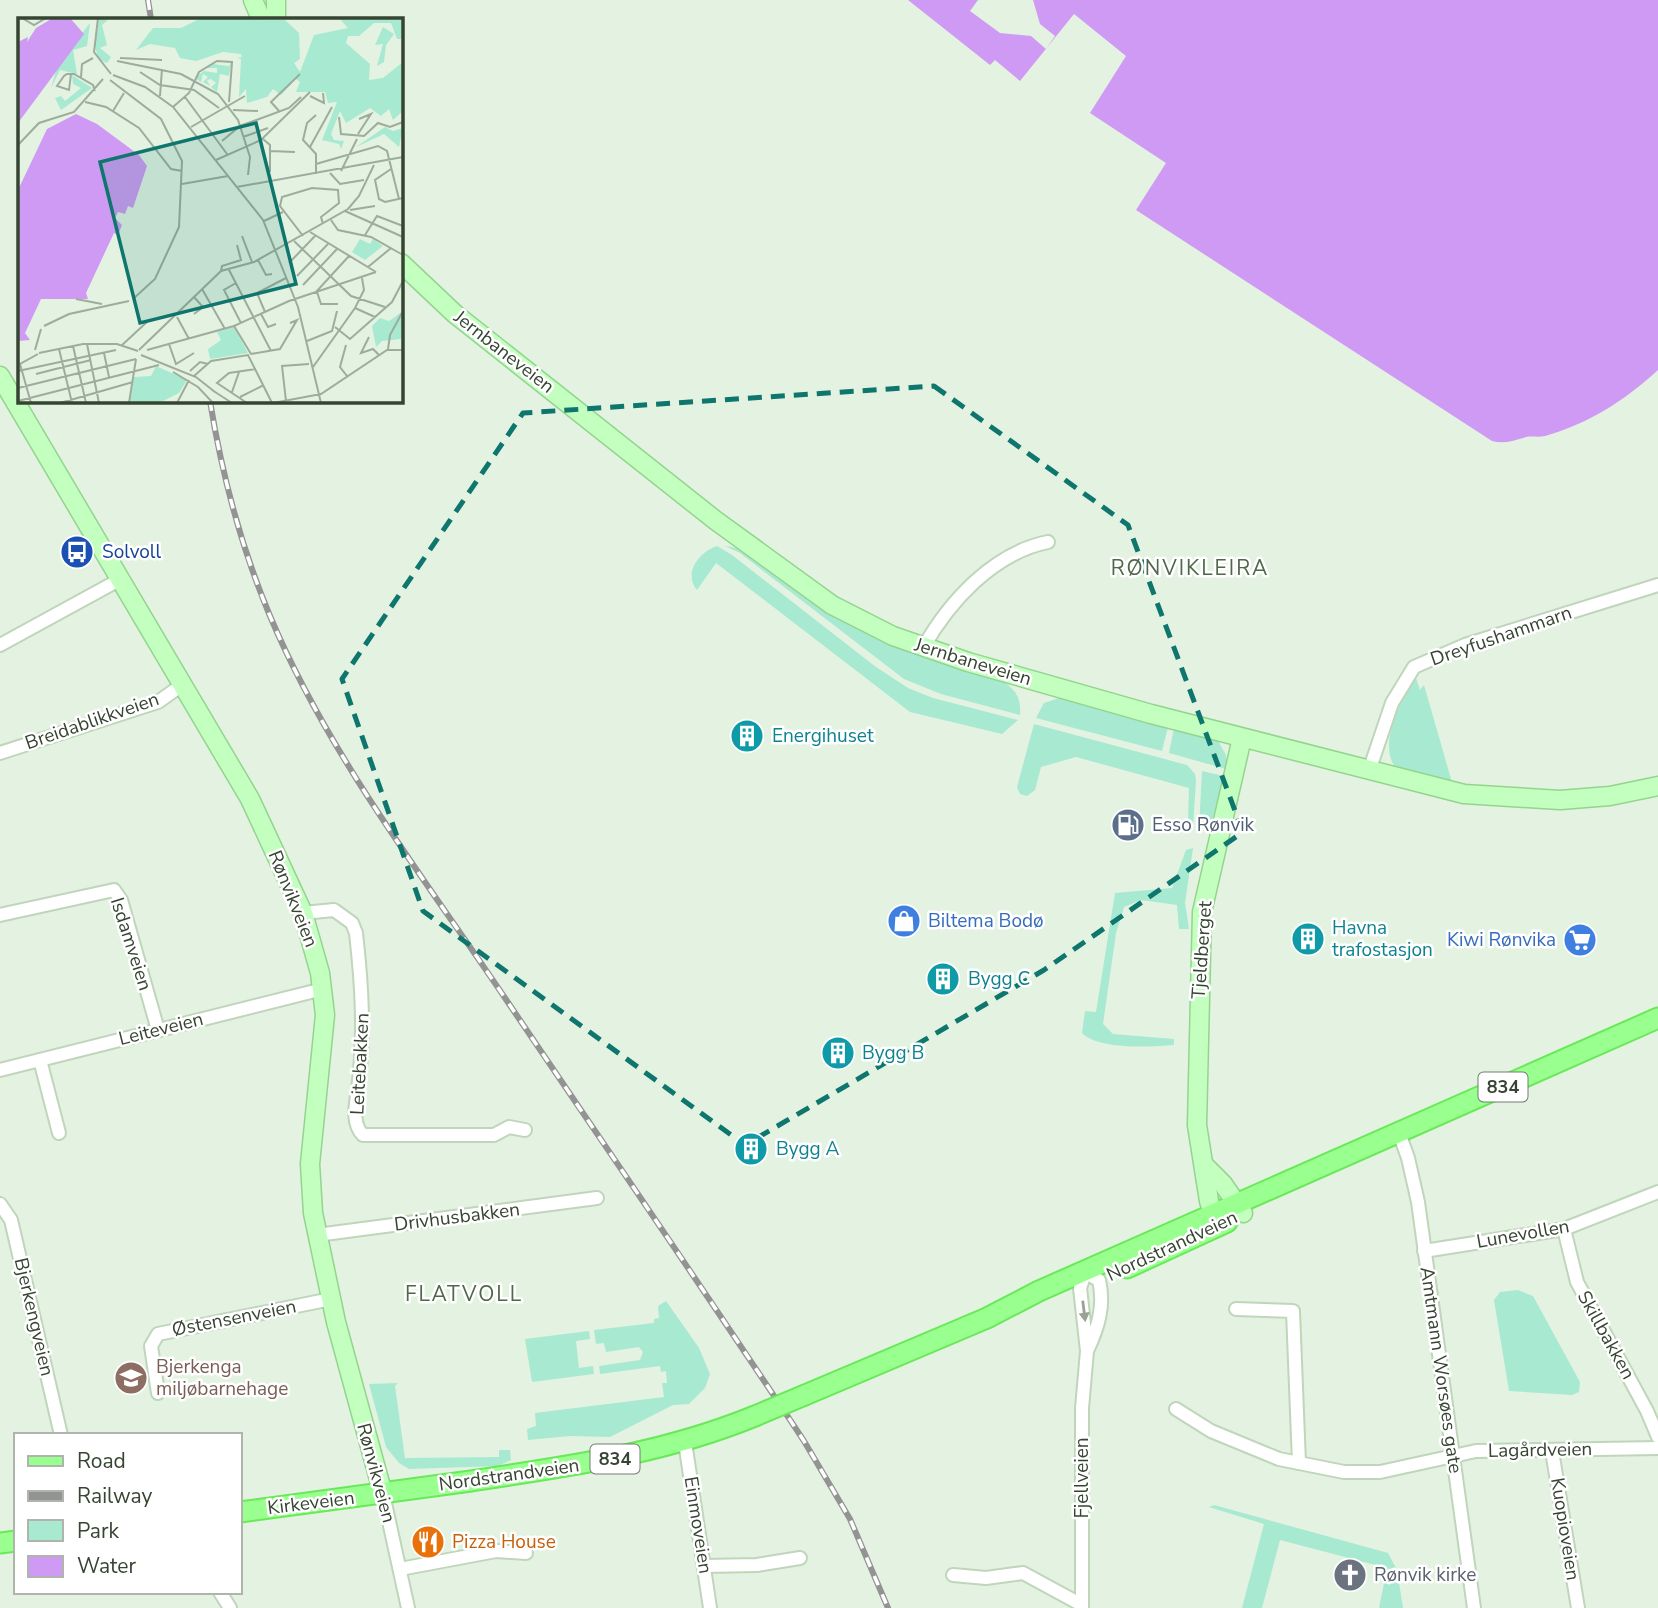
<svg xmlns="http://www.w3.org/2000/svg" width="1658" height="1608" font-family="'Nunito Sans',sans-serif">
	<rect width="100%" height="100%" fill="#e4f2e2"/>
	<g fill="#a8e9d1">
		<path d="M717,546L732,555L876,667L908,688L933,698L1018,720L1002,734L910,712L716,563L697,590C683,573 699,552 717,546Z"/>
		<path d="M725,546C748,546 785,584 806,598C867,639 934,661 1004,682C1017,691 1021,699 1020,715L941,694L904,679L740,553Z"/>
		<path d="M1416,678L1420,690L1424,685L1453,786L1395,767C1378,743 1401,699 1416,678Z"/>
		<polygon points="1062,697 1168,727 1162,751 1036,718 1044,703"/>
		<polygon points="1034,724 1187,765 1195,774 1196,781 1193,826 1188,820 1189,788 1076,757 1041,767 1035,790 1027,796 1020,794 1017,787"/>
		<polygon points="1174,728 1218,741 1226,755 1226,769 1169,753"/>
		<polygon points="1202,771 1224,776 1211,824 1199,829"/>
		<path d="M1193,848L1185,903L1189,929H1179L1177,905L1141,900L1124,907L1116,933L1103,1024L1113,1034L1174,1039V1045C1151,1047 1099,1050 1082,1033L1085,1011L1096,1012L1115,893L1172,888L1186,850Z"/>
		<polygon points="1518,1290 1533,1296 1580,1382 1579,1392 1572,1395 1509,1391 1494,1300 1500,1292"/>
		<polygon points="666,1301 699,1348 710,1374 705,1388 689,1404 673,1405 610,1437 570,1436 528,1440 527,1429 536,1426 535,1413 664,1397 662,1383 667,1383 666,1371 661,1372 660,1366 600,1374 599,1366 640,1360 643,1352 639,1347 606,1352 604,1343 596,1344 594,1330 654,1323 654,1319 659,1318 658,1306"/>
		<polygon points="589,1331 590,1339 576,1341 579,1368 593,1366 594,1374 532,1382 525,1339"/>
		<polygon points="398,1383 395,1386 405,1458 499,1457 499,1450 510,1450 511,1460 498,1466 409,1469 399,1463 386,1447 369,1384"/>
		<polygon points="1214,1505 1388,1553 1397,1570 1403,1608 1379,1608 1387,1568 1280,1540 1262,1608 1242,1608 1264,1524 1209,1507"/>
	</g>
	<path fill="#cf9af3" d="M908,0H1658V370C1624,401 1590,423 1545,436C1538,438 1530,435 1523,438C1513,441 1503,444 1492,441L1136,210L1166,163L1090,113L1126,56L1074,14L1020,81L995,60L990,65Z"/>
	<polygon fill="#e4f2e2" points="978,0 1033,0 1040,24 1055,36 1046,49 1031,36 1000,33 970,11"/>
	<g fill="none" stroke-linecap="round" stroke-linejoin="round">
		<defs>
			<g id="street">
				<polyline points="0,645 119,580"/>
				<path d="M923,648C949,602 993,553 1048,542"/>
				<polyline points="0,753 158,702 182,685"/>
				<polyline points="1369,771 1392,703 1414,667 1465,645 1658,585"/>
				<path d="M303,913L334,910L352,923L356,933C362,986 365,1036 358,1089C356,1104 351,1123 363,1135H494L509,1127L525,1130"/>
				<polyline points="0,915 114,890 121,900 158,1030"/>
				<polyline points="40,1060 59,1133"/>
				<polyline points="0,1070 323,989"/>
				<polyline points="1399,1133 1408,1158 1418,1202 1474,1608"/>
				<polyline points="0,1204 11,1220 61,1435"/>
				<polyline points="1564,1229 1577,1282 1647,1411 1658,1437"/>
				<polyline points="317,1235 597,1198"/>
				<polyline points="1424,1251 1564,1229 1658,1192"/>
				<polyline points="1236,1309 1293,1311 1299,1463"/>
				<polyline points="158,1393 151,1346 158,1334 331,1299"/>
				<polyline points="1176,1409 1211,1431 1279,1459 1344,1472 1380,1472 1476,1451 1658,1448"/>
				<polyline points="685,1442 710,1608"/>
				<polyline points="1552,1451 1578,1608"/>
				<polyline points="383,1494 408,1608"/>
				<polyline points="704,1566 757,1565 800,1558"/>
				<polyline points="400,1569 496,1551 526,1553"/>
				<polyline points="953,1575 986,1578 1023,1573 1082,1605"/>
				<polyline points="220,1592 230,1608"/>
				<path d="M1082,1608V1408L1087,1351L1080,1288L1085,1273L1099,1280C1105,1306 1098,1328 1087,1351"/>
			</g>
			<g id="secondary">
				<polyline points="253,0 261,19"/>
				<polyline points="276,19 276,0"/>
				<polyline points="401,263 455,314 715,520 832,605 893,636 968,662 1151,714 1464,794 1560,800 1610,796 1658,786"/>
				<polyline points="0,376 250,799 303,913 320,973 325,1015 310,1164 313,1213 336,1322 383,1494"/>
				<polyline points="1205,1166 1223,1184 1243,1213"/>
				<polyline points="1217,1226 1209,1201 1197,1125 1202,912 1242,738"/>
			</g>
			<g id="primary">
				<polyline points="1127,1268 1227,1222"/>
				<polyline points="805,1395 987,1318 1039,1291 1658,1018"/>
				<path d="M240,1512C317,1502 394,1492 471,1481C570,1466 662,1454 755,1416"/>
				<polyline points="0,1543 16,1541"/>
			</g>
		</defs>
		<use href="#street" stroke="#bfd6bb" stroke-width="16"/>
		<use href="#secondary" stroke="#94d48f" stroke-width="21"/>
		<use href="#primary" stroke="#69e959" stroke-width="23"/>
		<use href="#street" stroke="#fff" stroke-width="12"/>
		<use href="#secondary" stroke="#c3ffbf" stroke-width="18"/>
		<use href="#primary" stroke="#99ff8e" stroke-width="19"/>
		<defs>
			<g id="rail">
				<polyline points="148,0 151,19"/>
				<path d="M210,401C222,475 241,547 270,616C328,754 422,875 505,998C605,1146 706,1293 804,1441L850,1519L888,1608"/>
			</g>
		</defs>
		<use href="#rail" stroke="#939393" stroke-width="6"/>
		<use href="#rail" stroke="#fff" stroke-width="3.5" stroke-dasharray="10" stroke-linecap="butt"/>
		<defs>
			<polyline id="primary-bridge" points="755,1416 805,1395"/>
		</defs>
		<use href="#primary-bridge" stroke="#69e959" stroke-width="23" stroke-linecap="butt"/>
		<use href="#primary-bridge" stroke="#99ff8e" stroke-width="19"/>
	</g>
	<defs><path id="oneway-solid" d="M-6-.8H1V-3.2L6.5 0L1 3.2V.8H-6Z" transform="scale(1.75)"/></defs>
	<use fill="#9aa298" href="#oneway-solid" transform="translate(1084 1311) rotate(83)"/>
	<path fill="none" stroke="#0f766e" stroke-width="5" stroke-dasharray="14 9" stroke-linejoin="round" d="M934,386L1128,525L1243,832L1044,970L745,1145L423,911L342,679L523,413Z"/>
	<defs>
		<symbol id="bus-disc" viewBox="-11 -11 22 22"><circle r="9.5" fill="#1a4fb4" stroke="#fff"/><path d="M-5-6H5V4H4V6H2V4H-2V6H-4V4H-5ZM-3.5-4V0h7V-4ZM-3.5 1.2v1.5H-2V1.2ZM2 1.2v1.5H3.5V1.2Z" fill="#fff"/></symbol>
		<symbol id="building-disc" viewBox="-11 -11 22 22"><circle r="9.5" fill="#0f9aa8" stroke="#fff"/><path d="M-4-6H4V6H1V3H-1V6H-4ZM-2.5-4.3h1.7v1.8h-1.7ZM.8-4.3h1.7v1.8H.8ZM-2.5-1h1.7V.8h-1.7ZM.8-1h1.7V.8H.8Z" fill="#fff"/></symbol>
		<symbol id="fuel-disc" viewBox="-11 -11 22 22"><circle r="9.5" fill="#5c6f8a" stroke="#fff"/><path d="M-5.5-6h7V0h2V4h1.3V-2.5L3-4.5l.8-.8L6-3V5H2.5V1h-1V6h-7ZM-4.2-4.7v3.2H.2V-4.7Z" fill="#fff"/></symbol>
		<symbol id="shop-disc" viewBox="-11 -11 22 22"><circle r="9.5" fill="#3f7fe0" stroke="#fff"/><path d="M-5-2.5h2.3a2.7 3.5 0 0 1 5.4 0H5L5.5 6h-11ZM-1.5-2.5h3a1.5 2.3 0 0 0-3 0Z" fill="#fff"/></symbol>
		<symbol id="supermarket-disc" viewBox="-11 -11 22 22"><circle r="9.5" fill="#3f7fe0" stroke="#fff"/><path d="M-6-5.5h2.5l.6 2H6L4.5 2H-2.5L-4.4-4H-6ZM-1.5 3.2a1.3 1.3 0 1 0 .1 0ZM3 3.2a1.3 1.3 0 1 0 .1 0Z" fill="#fff"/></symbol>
		<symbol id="school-disc" viewBox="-11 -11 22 22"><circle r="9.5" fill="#8d6e63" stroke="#fff"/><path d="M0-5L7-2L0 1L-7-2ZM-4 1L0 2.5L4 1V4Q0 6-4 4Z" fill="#fff"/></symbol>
		<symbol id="restaurant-disc" viewBox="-11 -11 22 22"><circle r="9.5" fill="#e8710a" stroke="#fff"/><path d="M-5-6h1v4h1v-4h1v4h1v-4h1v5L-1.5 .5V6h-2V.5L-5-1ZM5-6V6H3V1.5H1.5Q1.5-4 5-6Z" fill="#fff"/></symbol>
		<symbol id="church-disc" viewBox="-11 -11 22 22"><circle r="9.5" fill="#6b7280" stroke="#fff"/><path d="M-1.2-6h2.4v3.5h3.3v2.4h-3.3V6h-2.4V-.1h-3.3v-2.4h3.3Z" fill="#fff"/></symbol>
	</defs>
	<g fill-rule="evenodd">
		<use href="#bus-disc" x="58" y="533" width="38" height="38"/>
		<use href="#building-disc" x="728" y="717" width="38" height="38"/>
		<use href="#fuel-disc" x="1109" y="806" width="38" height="38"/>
		<use href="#shop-disc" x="885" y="902" width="38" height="38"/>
		<use href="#building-disc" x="1289" y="920" width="38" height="38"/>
		<use href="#supermarket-disc" x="1561" y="921" width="38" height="38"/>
		<use href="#building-disc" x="924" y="960" width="38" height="38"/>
		<use href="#building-disc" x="819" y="1034" width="38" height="38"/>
		<use href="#building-disc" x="732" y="1130" width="38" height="38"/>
		<use href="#school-disc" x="112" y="1359" width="38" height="38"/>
		<use href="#restaurant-disc" x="409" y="1523" width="38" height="38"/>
		<use href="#church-disc" x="1331" y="1556" width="38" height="38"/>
	</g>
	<g text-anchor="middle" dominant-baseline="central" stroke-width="5" stroke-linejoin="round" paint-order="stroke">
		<g fill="#fff" stroke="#727c70" stroke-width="2">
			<rect x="1478.5" y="1072.5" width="49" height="29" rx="5"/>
			<rect x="590.5" y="1444.5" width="49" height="29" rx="5"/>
		</g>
		<g font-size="18" font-weight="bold" fill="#364432">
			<text x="1503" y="1087">834</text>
			<text x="615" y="1459">834</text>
		</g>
		<g font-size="19" fill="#364432" stroke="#fff">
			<text transform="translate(504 352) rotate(38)">Jernbaneveien</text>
			<text transform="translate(1501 636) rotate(-19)">Dreyfushammarn</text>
			<text transform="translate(973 662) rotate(17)">Jernbaneveien</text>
			<text transform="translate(92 721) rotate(-19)">Breidablikkveien</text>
			<text transform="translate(293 899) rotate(68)">Rønvikveien</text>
			<text transform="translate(131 944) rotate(72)">Isdamveien</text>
			<text transform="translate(1202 950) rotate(-86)">Tjeldberget</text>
			<text transform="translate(161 1029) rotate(-14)">Leiteveien</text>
			<text transform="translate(360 1064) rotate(-87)">Leitebakken</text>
			<text transform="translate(457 1217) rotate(-7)">Drivhusbakken</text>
			<text transform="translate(1523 1234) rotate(-10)">Lunevollen</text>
			<text transform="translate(1172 1246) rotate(-25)">Nordstrandveien</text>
			<text transform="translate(34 1317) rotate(77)">Bjerkengveien</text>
			<text transform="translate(234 1318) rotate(-11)">Østensenveien</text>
			<text transform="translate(1606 1335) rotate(61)">Skillbakken</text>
			<text transform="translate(1441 1370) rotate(82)">Amtmann Worsøes gate</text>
			<text transform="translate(1540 1450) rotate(-1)">Lagårdveien</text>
			<text transform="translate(376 1473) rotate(75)">Rønvikveien</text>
			<text transform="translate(509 1475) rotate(-8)">Nordstrandveien</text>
			<text transform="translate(1082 1478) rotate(-90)">Fjellveien</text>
			<text transform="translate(311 1503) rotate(-7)">Kirkeveien</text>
			<text transform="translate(698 1525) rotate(81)">Einmoveien</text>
			<text transform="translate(1565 1529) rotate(81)">Kuopioveien</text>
		</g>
		<g font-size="19" fill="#164399" stroke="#fff" text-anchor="start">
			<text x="102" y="552">Solvoll</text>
		</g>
		<g font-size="19" fill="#0d838f" stroke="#fff" text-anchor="start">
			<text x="772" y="736">Energihuset</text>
			<text x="1332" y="928">Havna<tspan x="1332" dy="22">trafostasjon</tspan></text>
			<text x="968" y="979">Bygg C</text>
			<text x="862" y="1053">Bygg B</text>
			<text x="776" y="1149">Bygg A</text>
		</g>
		<g font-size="19" fill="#4e5e75" stroke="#fff" text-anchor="start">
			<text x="1152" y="825">Esso Rønvik</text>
		</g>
		<g font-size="19" fill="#366cbe" stroke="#fff" text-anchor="start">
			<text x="928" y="921">Biltema Bodø</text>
			<text x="1556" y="940" text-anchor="end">Kiwi Rønvika</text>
		</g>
		<g font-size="19" fill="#785e54" stroke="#fff" text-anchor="start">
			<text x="156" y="1367">Bjerkenga<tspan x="156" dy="22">miljøbarnehage</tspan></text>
		</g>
		<g font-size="19" fill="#c56008" stroke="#fff" text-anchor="start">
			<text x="452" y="1542">Pizza House</text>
		</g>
		<g font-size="19" fill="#5b616d" stroke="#fff" text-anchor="start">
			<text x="1374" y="1575">Rønvik kirke</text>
		</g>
		<g font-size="21" letter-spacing="2" fill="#506749" stroke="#fff">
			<text x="1190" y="568">RØNVIKLEIRA</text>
			<text x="464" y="1294">FLATVOLL</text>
		</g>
	</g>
	<g transform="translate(18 18)">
		<rect width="385" height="385" fill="#e4f2e2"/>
		<path d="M81,0H92L84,7L89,27L82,30L93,39L89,45L80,41L77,28ZM183,0L267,2L281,15L282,41L276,45L282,54L296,17L330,10L321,0H385L383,21H379L373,5H356L341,18H330L328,25L352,46L351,62L365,60L385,44V93L375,102L371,91L363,98L352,90L328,105L322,93L313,116L316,122L326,123L323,131L321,126L304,122L319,84L310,85L307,74H278L282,64L278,61L263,77L255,71L249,79L229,85L228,71L221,79L223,41L219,40L224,39L225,43L223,36L205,34L178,43L162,40L157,30L132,26L118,32L135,10H163ZM72,5L69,28L55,32L59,56L42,52L33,70L40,46ZM365,9L376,16L368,27L366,44L359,48L365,26L357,27ZM213,44L211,58L202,56L199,74L193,69L198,65L193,61L189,62L192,68L185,64L190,59L185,56L183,64L177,60L186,53L199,55V50H189L195,46L211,48ZM54,57L74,70L43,92L37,80L43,78L47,83L63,70L55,66ZM367,109L375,113L385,110L381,129L366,116L338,129ZM342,221L352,226L355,221L365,228L347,242L334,234ZM385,293L383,321L364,323L358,329L354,308L362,300L371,303ZM216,309L230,335L192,341L190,331L203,322L199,314ZM138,348L169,362L161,375L141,385H112L116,359L133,358Z" fill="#a8e9d1"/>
		<path d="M35,0H52L66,16L0,105V24L10,19L9,24L18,10ZM58,96L79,106L121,137L129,148L115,190L110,188L107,196L100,194L97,200L104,207L100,217L96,215L68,275L70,281H23L7,315L12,322L0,323V172L29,111Z" fill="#cf9af3"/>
		<path fill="none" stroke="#cf9af3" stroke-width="3.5" d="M0,267L47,258L72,265M0,271L47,261L71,265M0,276L35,269L55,279M0,278L25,271L48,276M0,280L25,272L53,279"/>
		<path fill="none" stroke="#9eac9c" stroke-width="2" d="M4,0L16,7L28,0M80,0L76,34L93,56M102,40L144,42M99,43L163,56L200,76L220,102L232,139L230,157M122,54L142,67L176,72L201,90M53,56L51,72L39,68L46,58L49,56H56L75,67L77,73M95,57L127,69L155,89L245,202L280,289L303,385M63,59L64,46L75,40M92,62L143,101L164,143L161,209L137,261L115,281M142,78L144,51M292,78L306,85L305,75M167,79L209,136M67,84L88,89L121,110L153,151L164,153M155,89L171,75L181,54L199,43L214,44L211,84M215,92L240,93M95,93L106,75M261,93L253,84L282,56M321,99L323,116L346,118L360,105L372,109L385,104M173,109L227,78M340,116L353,96L341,101M225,119L250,110M245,121L252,127V154M204,123L222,108L271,90L283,79M0,127L21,105L56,94L85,61M292,129L314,89M252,133L277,134M198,142L243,122L292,74M298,146L360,128L369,133L381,181M373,151L357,162L361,181L367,184L385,180M323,153L339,121M312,155L322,166L346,162M298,156V136L285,122L289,105L298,97M164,166L210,158M219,169L385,139M332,192L357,188M327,193L385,219M313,202L320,212L353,219L385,237M246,203L265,194M292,214L358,254M347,217L359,198L385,208M224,218L234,244M285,218L262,188L264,179L294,170L320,172L321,185L303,199L305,206M276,223L333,278L367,289M240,242L248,257L254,256M271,245L297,218M350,249L373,230M210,250L253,333M203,253L204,248L223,242L219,227M279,258L310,226M218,265L206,272L223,305M285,267L319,231M184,271L207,311M298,274L331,238M299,274L303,286H320M176,279L185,289L176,296M58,281L84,286M337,290L357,299M247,294L239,275L268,260M243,296L250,309L258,306M159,299L171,321M26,308L51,296L111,283M216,308L233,336L262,331L279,302L272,305M317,309L332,321L374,284L385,263M351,319L343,335L355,331L361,337M289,323L314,313L319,293M69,326L81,385M151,326L158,346L176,335M328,327L322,349L329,358M55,328L68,385M103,328L130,303M41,331L54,385M370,331L372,317L385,293M17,332L23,311M121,332L203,253L236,244L330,191L341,178L356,147M129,332L216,308L271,283L358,254M21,335L65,326H99L120,333M86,335L91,359M123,337L178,359L197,374M295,349L337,290L346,272L344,260M0,353L98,332M172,353L182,344L190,346M155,354L180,369L195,385M18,356L73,342M176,358L193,343L230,337L254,385M0,370L118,341M194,372L214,385M214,374L221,354M222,379L246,367M0,383L141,347M268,383L264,348L291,346M13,385L2,346L20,336M42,385L115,364M111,385L118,341M159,385L171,362M229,385L199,365L211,355L238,351M255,385L303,376L369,332H385"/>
		<path fill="#0f766e" fill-opacity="0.15" stroke="#0f766e" stroke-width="3.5" d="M238,105L278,266L122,305L82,144Z"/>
		<rect width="385" height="385" fill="none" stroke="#364432" stroke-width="3.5"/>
	</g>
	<rect x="14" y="1433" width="228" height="161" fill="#ffffff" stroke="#afb4ad" stroke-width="2"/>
	<rect x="28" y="1456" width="35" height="10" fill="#99ff8e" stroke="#afb4ad" stroke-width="2"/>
	<text x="77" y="1468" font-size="21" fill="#364432">Road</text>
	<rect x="28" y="1491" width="35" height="10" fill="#939393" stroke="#afb4ad" stroke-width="2"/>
	<text x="77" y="1503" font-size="21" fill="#364432">Railway</text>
	<rect x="28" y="1520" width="35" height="21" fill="#a8e9d1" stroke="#afb4ad" stroke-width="2"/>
	<text x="77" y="1538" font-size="21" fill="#364432">Park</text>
	<rect x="28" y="1556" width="35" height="21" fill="#cf9af3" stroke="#afb4ad" stroke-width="2"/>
	<text x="77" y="1573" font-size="21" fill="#364432">Water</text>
</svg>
